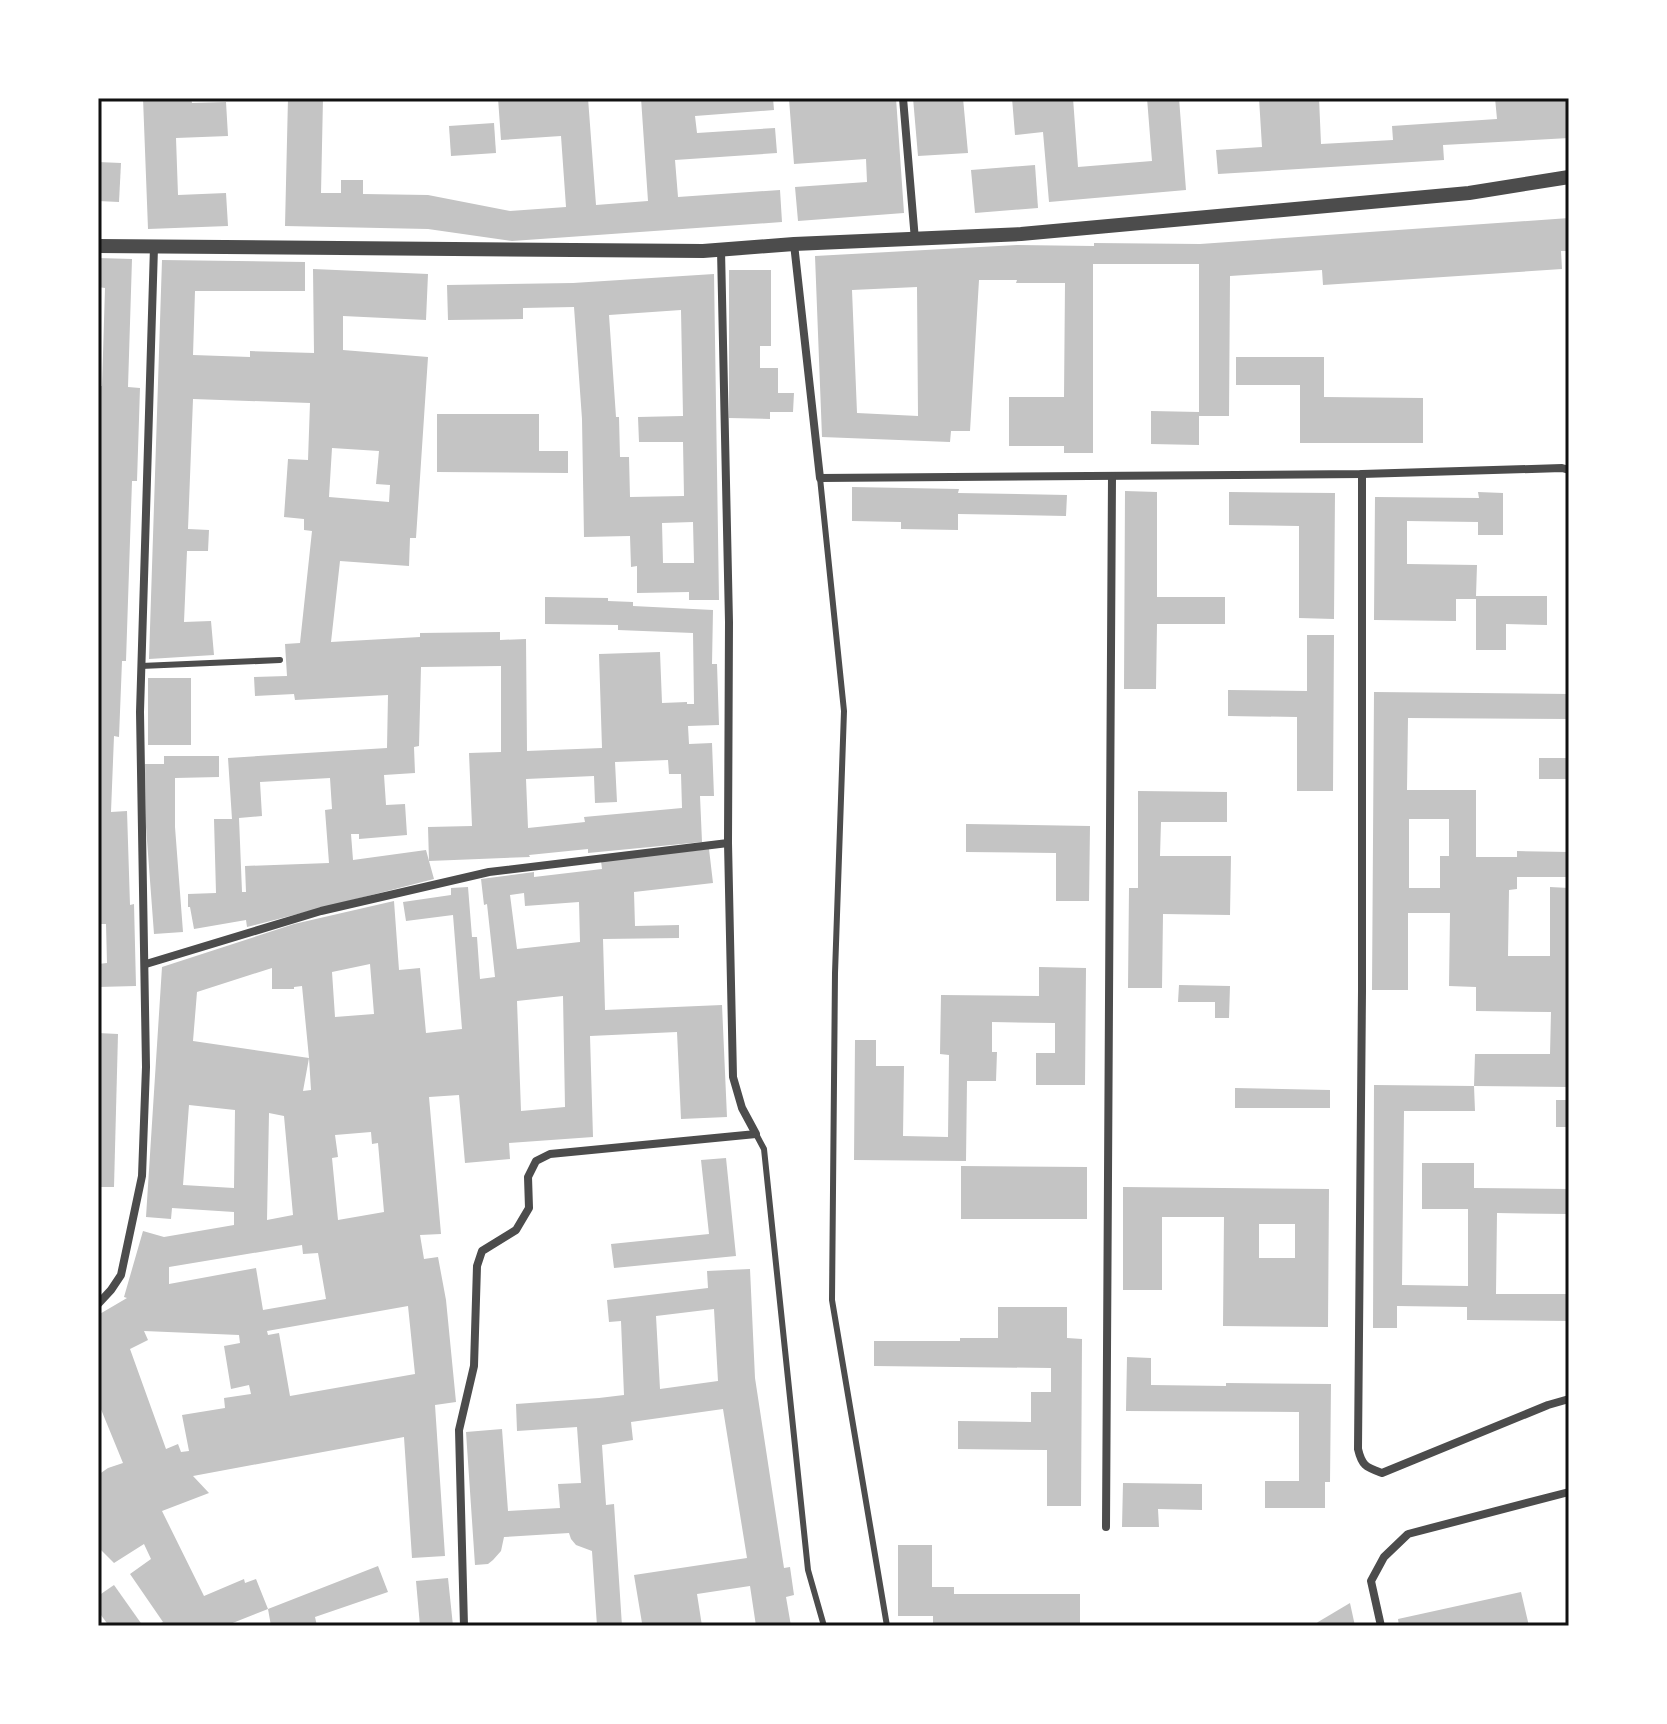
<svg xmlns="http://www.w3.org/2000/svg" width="1667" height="1724" font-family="'PT Serif',serif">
	<rect width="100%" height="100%" fill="#fff"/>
	<g fill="#c4c4c4" fill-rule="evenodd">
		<polygon points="143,98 191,98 192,103 226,102 228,136 176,138 178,195 226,193 228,226 148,229"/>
		<polygon points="288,98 323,98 321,193 341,193 341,180 363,180 363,194 428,195 510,211 566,207 561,136 501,140 498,98 588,98 596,205 648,201 641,98 773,98 774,110 695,116 697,133 775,128 777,153 675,160 678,197 780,190 782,222 512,241 428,229 285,226"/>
		<polygon points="806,98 896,98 904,213 798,221 795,187 867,182 866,159 794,164 789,99"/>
		<polygon points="913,98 963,98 968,153 918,156"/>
		<polygon points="1012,98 1044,98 1044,100 1073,98 1078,167 1152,161 1147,98 1179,98 1186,190 1049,202 1043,132 1015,135"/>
		<polygon points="1259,98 1319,98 1321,144 1393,140 1392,126 1497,119 1495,98 1550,98 1550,101 1569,100 1569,138 1443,145 1444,160 1218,174 1216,150 1262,147"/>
		<polygon points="494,123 496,153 451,156 449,126"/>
		<polygon points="98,162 121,163 119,202 98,201"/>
		<polygon points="1035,165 1038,208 975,213 971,170"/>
		<path d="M1569,218V251H1561L1562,269L1323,285L1322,270L1230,276L1229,416H1199V445L1151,444V411L1199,412V264H1093V453H1064V446H1009V397H1064L1065,283H1016L1017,280H979L970,431H951L950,442L822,437L815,256L1017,245L1094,246V243L1200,244ZM917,287L918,416L857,413L852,290Z"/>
		<polygon points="98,258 132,259 128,387 140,388 137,481 132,481 126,661 122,661 119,737 114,736 111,812 127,811 130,905 134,904 136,986 98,987 98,964 107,963 106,924 98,924 98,479 100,421 98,421 98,386 102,386 105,288 98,287"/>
		<path d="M162,260L305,262V291H195L193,355L250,357V351L314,353L313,269L428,274L426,320L343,316V350L428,357L416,538H410L409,566L340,561L331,642L420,637V633L500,632V640L526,639L527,751L602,748L599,654L660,652L662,703L687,702V704H694L693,633L618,630V625L545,624V597L608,598V601L633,602V606L713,610L712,664H717L719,725L688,726L689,744L712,743L714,796H700L702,842L588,853V849L529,855L530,857L429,861L434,879L247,927L246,920L194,929L190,907H188V894L216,893L214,819H232L228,758L387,748L388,695L295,700L294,694L255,696L254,677L287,676L285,644L300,643L312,531L304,530V519L284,517L288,459L308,460L310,403L193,399L188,529L209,530L208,551H187L184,622L211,621L214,655L149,659ZM332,448L379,451L376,484L390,485L389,502L329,497ZM501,666V752L469,753L472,826L428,827L429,861L426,850L353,860L351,834H359V839L407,835L405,804L386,805L384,775L415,773L414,747L419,746L421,667ZM668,760L669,774H681L682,808L584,817L585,822L528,828L526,779L594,776L595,803L617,802L615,762ZM330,778L332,809L325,810L329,863L245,866L246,892H242L239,818L262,816L260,782Z"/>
		<polygon points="729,270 771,270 771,346 760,346 760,368 778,368 778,393 794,393 793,412 770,412 770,419 729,418"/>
		<path d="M714,274L719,600H689V592L637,593V566L631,567L630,536L584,537L582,419L574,307L523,308V319L448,320L447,285L573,283ZM681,310L683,416L638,417L639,442H683L684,496L630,497L629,457H620L619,417H616L609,315ZM693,522L694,563H663L662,523Z"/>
		<polygon points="1236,357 1324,357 1324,397 1423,398 1423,443 1300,443 1300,385 1236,385"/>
		<polygon points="437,414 539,414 539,451 568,451 568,473 437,472"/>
		<polygon points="852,487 959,489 958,493 1067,495 1066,516 958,514 958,530 901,529 901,522 852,521"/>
		<polygon points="1125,491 1157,492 1157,597 1225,597 1225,624 1157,624 1156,689 1124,689"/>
		<polygon points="1229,492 1335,493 1334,619 1299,618 1299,526 1229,525"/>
		<polygon points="1478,492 1503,493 1503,535 1478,535 1478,522 1407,521 1407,564 1477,565 1476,596 1547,596 1547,625 1506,624 1506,650 1476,650 1476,599 1456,599 1456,621 1374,620 1375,497 1479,498"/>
		<polygon points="1307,635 1334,635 1333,791 1297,791 1297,717 1228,716 1228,690 1307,691"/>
		<rect x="148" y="678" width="43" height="67"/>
		<path d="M1374,692L1569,694V719L1408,718L1407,790H1476V857H1517V851L1569,852V877H1517V889L1509,890L1508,956H1550V887L1569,888V1087L1474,1086L1475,1054H1550L1551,1012L1476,1011V987L1449,986L1450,913H1408V990H1372ZM1409,819H1449V856H1440V888H1409Z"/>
		<polygon points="164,756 219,756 219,777 175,778 175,827 183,932 154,934 146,827 145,764 164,764"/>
		<rect x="1539" y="758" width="30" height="21"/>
		<polygon points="1138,791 1227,792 1227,822 1161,822 1160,856 1231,856 1230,915 1163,914 1162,988 1128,988 1129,888 1138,888"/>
		<polygon points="966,824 1090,826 1089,901 1056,901 1056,853 966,852"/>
		<path d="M709,849L713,883L634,892L635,926L679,925V938L603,939L605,1010L722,1005L727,1117L681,1119L677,1032L590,1036L593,1137L509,1143L510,1159L465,1163L459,1095L429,1097L441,1234L420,1235L424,1259L438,1257L446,1300L456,1402L435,1405L445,1556L412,1558L404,1437L193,1476L209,1493L162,1511L204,1596L244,1579L245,1583L256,1579L268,1609L225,1626H155L163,1622L130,1574L151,1559L144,1544L114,1563L98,1547V1475L108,1468L123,1463L98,1402V1315L127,1298L124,1297L143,1231L164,1237L234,1225V1212L172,1208L171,1219L146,1217L162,967L294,924L394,901L399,970L420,968L426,1033L462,1029L453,915L406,921L403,902L451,895V888L468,887L472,937H477L480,979L495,977L487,904L484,905L481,879L534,872V877L602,869L601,861ZM524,893L525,906L579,902L580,942L517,949L510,895ZM370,964L374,1014L335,1017L332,972ZM272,968V989H294V987L302,986L309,1058L193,1041L197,992ZM563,996L565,1107L521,1111L517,1001ZM309,1058L311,1090L303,1091ZM189,1105L235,1110L234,1188L183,1185ZM269,1113L284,1116L293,1215L267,1220ZM371,1132L372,1144L378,1143L384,1212L338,1220L332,1158L338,1157L335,1135ZM302,1245L303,1254L318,1253L326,1299L263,1310L256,1268L169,1284V1267ZM408,1306L415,1374L290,1396L279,1333L268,1335L267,1331ZM144,1331L239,1335L240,1343L224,1346L231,1389L249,1385L251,1394L224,1398L225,1408L182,1415L189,1451L181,1452L178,1444L166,1449L130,1349L148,1340Z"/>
		<polygon points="1039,967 1086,968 1085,1085 1036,1085 1036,1053 1055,1053 1055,1023 992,1022 992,1052 997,1052 996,1081 967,1081 966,1161 854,1160 855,1040 876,1040 876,1066 904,1066 903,1136 948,1137 949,1055 940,1054 941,995 1039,996"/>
		<polygon points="1179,985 1230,986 1229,1018 1215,1018 1215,1002 1178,1002"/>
		<polygon points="98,1033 118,1034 114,1187 98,1187"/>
		<polygon points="1374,1085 1474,1086 1475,1111 1404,1111 1402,1285 1468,1286 1468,1209 1422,1209 1422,1163 1474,1163 1474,1188 1569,1189 1569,1214 1497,1213 1496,1294 1569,1294 1569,1321 1467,1320 1467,1307 1397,1306 1397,1328 1373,1328"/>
		<polygon points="1235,1088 1330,1090 1330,1108 1235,1108"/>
		<rect x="1556" y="1100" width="13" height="27"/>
		<polygon points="726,1158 736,1256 614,1268 611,1244 709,1234 701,1160"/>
		<polygon points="961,1166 1087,1167 1087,1219 961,1219"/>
		<path d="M1123,1187L1329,1189L1328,1327L1223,1326L1224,1217H1162V1290H1123ZM1259,1224H1295V1258H1259Z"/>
		<path d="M750,1269L755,1378L784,1568L790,1567L794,1595L786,1597L791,1626H756L750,1586L697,1594L702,1626H638V1623H642L634,1575L747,1558L723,1409L631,1422L633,1440L602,1445L606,1505L614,1504L622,1626H597L592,1551L576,1545L571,1539L569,1533L504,1537L501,1551L493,1560L488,1564L475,1565L466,1432L502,1429L508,1511L560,1508L558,1484L581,1483L577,1427L517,1431L516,1404L599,1398L624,1395L621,1321L609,1322L607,1300L708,1288L707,1271ZM714,1309L718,1381L660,1389L656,1316Z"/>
		<polygon points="998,1307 1067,1307 1067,1338 1082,1339 1081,1506 1047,1506 1047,1450 958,1449 958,1421 1031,1422 1031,1392 1051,1392 1051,1368 874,1366 874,1341 960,1341 960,1338 998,1338"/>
		<polygon points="1127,1357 1151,1358 1151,1385 1226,1386 1226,1383 1331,1384 1330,1482 1325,1482 1325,1508 1265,1508 1265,1481 1299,1481 1299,1412 1126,1411"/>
		<polygon points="1123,1483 1202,1484 1202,1510 1158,1509 1159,1527 1122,1527"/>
		<polygon points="898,1545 932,1545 932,1587 954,1587 954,1594 1080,1594 1080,1626 1055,1626 1055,1624 954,1624 954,1626 933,1626 933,1616 898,1616"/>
		<polygon points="378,1566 388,1592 315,1617 317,1626 271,1626 268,1609"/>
		<polygon points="448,1578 453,1626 420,1626 416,1581"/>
		<polygon points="114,1585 143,1626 109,1626 98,1611 98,1596"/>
		<polygon points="1521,1592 1529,1626 1510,1626 1509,1624 1499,1626 1399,1626 1398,1619"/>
		<polygon points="1350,1603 1355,1626 1314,1626 1318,1622"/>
	</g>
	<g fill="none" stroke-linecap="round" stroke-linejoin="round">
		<g stroke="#4c4c4c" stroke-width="6">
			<polyline points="820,478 844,711 835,973 832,1300 887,1626"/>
			<polyline points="141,666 280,660"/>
			<polyline points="756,1134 764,1149 808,1570 824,1626"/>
		</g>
		<g stroke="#4c4c4c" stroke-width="8">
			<polyline points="903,98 915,240"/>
			<polyline points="794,244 820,478 1362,474 1562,468 1569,470"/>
			<path d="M1362,474V991L1358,1449C1362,1466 1366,1467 1382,1473L1548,1405L1569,1399"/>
			<polyline points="146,964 321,911 489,872 728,843"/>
			<polyline points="98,1304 111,1290 121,1275 142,1176 146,1067 140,712 154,247"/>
			<polyline points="1106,1527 1112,476"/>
			<polyline points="464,1626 459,1430 474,1366 477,1266 482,1251 516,1230 529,1208 528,1177 536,1161 550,1154 756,1134 742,1108 733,1077 728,843 729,622 721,250"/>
			<polyline points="1381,1626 1371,1581 1384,1557 1408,1534 1569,1492"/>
		</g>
		<polyline stroke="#4c4c4c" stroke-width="14" points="98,246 703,251 794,244 1021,234 1469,193 1569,177"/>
	</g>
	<rect width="1667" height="1724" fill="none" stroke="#ffffff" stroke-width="200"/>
	<rect x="100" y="100" width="1467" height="1524" fill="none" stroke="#111" stroke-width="3"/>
</svg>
